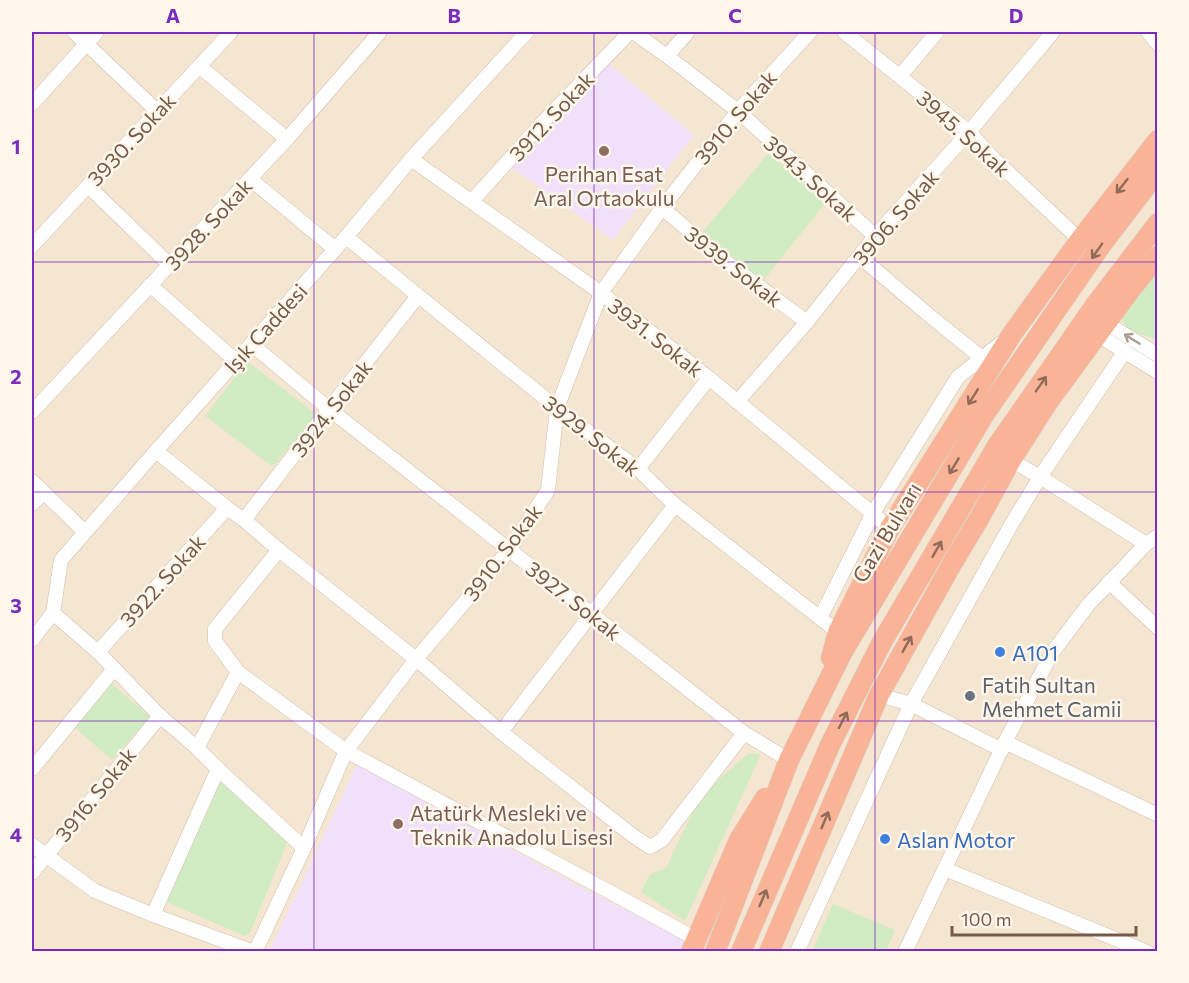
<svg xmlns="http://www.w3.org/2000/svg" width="1189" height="983" font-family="Commissioner,sans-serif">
	<rect width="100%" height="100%" fill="#fdf4e4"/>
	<rect fill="#f5e6d2" x="32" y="32" width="1125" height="919"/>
	<g fill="#f1e0f9">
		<polygon points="608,63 694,135 613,240 511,167"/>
		<polygon points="357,764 577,885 687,941 682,952 269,952"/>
	</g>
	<g fill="#d1ebc2">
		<polygon points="768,154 827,201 763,281 701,234"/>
		<polygon points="1157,265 1158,335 1155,339 1139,334 1125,327 1120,311"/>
		<polygon points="247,361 316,414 273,467 205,416"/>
		<polygon points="111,683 150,717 112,760 73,726"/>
		<polygon points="749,753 761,754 685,921 641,892 650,874 666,868 701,795"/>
		<polygon points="222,780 288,841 250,933 244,936 165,901"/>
		<polygon points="833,904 895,930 886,951 812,951"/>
	</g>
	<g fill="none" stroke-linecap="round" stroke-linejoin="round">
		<defs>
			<g id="minor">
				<polyline points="74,32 157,111"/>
				<polyline points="633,32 667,56 738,111 875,236"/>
				<polyline points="844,32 969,132 992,157 1080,240"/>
				<polyline points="1148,32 1158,44"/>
				<polyline points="667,56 688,32"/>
				<polyline points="199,66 287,139"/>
				<polyline points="900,76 937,32"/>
				<polyline points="32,104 97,32"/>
				<polyline points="411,159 601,293 709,378 890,528"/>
				<polyline points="250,179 335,249"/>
				<polyline points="88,186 170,265"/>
				<polyline points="472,201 543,122 630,32"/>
				<polyline points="662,208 730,265 807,322"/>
				<polyline points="346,237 557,408 638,469 675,505 838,632"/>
				<polyline points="32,246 231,32"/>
				<polyline points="860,257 930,316 982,358"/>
				<polyline points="150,285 236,361"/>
				<polyline points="1106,323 1158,355"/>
				<polyline points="1098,335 1158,372"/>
				<polyline points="251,344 329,409 744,733 789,760"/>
				<polyline points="737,402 807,322 875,236 969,132 1053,32"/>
				<polyline points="32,412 287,139 380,32"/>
				<polyline points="156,451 227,508 244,520 279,550 416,659 501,732 632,835 650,847 662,840 744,733"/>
				<polyline points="1011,460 1040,477 1146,544"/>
				<polyline points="638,469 709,378"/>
				<polyline points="32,481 85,532"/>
				<polyline points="32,504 43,493"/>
				<polyline points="244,520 329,409 418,296"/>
				<polyline points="1109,582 1158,628"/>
				<polyline points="53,613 98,652 160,716 197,748 218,769 304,848"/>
				<polyline points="820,618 873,513 958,377 1001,343"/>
				<polyline points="32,640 53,613 61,560 156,451 346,237 411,159 527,32"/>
				<polyline points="98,652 227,508"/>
				<polyline points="238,672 346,751 610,892 696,939"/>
				<polyline points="879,695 911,704 1002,750"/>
				<polyline points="501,732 675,505"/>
				<polyline points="1005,742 1158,815"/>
				<polyline points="197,748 238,672 215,641 215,629 279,550"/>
				<polyline points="32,769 114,669"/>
				<polyline points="32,845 95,891 153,915 254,952"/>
				<polyline points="945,869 1147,952"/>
				<polyline points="32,873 160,716"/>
				<polyline points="153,915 218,769"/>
				<polyline points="255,952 304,848 346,751 416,659 510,549 548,490 557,408 601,293 662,208 738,111 810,32"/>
				<polyline points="797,952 911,704 1011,525 1040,477 1125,351"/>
				<polyline points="905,952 1005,742 1052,653 1088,605 1146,544 1158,536"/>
			</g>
			<g id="highway">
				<polyline points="831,658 838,632 890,528 1012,334 1080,240 1158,140"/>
				<polyline points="691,952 739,840 765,798"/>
				<polyline points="715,952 789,760 842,653 984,415 1102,244 1158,171"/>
				<polyline points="741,952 830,745 882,642 997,446 1096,304 1158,223"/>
				<polyline points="769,952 879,695 953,562 980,517 1011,460 1048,402 1131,289 1158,256"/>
			</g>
		</defs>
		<use href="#minor" stroke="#d1beac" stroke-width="15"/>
		<use href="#highway" stroke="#dbd4cf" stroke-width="21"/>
		<use href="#minor" stroke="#fff" stroke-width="14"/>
		<use href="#highway" stroke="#f9b498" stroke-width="20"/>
	</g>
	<defs><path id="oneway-shaft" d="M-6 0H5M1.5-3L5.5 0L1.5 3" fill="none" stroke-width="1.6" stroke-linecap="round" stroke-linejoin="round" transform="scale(1.5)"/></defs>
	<g stroke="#906c58">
		<use href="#oneway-shaft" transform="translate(1122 186) rotate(128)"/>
		<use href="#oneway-shaft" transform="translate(1097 251) rotate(125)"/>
		<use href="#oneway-shaft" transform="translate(1041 384) rotate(-55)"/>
		<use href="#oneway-shaft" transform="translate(973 397) rotate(122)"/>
		<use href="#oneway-shaft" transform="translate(954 466) rotate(121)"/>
		<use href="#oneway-shaft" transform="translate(937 549) rotate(-60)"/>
		<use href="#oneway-shaft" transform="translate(907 644) rotate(-61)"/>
		<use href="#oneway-shaft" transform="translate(843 720) rotate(-63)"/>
		<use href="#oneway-shaft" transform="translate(825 820) rotate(-67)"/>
		<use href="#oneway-shaft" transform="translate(763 898) rotate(-67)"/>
	</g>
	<use stroke="#ad9c91" href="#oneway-shaft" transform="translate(1132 339) rotate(-148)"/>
	<path fill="none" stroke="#7b2cbf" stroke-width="1.5" stroke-opacity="0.55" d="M314,32V952M594,32V952M875,32V952M32,262H1158M32,492H1158M32,721H1158"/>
	<g fill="#8d6e63" stroke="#fff7eb" stroke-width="2">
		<circle cx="604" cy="151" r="6"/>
		<circle cx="398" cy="824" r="6"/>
	</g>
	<g fill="#3f7fe0" stroke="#fff7eb" stroke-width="2">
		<circle cx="1000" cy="652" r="6"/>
		<circle cx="885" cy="839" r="6"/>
	</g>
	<circle fill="#6b7280" stroke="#fff7eb" stroke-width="2" cx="970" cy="696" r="6"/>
	<g text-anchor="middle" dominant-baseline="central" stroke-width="5" stroke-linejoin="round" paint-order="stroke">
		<g font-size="21" fill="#765a48" stroke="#fff7eb">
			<text transform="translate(551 116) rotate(-47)">3912. Sokak</text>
			<text transform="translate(735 117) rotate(-50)">3910. Sokak</text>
			<text transform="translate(964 133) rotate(42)">3945. Sokak</text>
			<text transform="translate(131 139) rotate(-47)">3930. Sokak</text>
			<text transform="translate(811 178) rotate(42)">3943. Sokak</text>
			<text transform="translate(895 217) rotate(-49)">3906. Sokak</text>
			<text transform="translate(208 224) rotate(-47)">3928. Sokak</text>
			<text transform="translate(734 266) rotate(38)">3939. Sokak</text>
			<text transform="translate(265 328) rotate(-48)">Işık Caddesi</text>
			<text transform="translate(656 337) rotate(38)">3931. Sokak</text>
			<text transform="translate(331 408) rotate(-52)">3924. Sokak</text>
			<text transform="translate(592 435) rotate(38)">3929. Sokak</text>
			<text transform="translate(886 532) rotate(-59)">Gazi Bulvarı</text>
			<text transform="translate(502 552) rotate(-53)">3910. Sokak</text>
			<text transform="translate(162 580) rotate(-48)">3922. Sokak</text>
			<text transform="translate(574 600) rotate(38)">3927. Sokak</text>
			<text transform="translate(95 794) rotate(-51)">3916. Sokak</text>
		</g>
		<g font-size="21" fill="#785e54" stroke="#fff7eb">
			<text x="604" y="173">Perihan Esat<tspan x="604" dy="24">Aral Ortaokulu</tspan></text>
			<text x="410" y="812" text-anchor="start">Atatürk Mesleki ve<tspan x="410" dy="24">Teknik Anadolu Lisesi</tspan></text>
		</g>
		<g font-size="21" fill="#366cbe" stroke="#fff7eb" text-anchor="start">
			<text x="1012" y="652">A101</text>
			<text x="897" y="839">Aslan Motor</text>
		</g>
		<g font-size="21" fill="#5b616d" stroke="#fff7eb" text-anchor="start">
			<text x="982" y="684">Fatih Sultan<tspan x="982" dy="24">Mehmet Camii</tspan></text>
		</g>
	</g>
	<rect width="1189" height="983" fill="none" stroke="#fff7eb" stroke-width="66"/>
	<path d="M952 926v9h184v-9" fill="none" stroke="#765a48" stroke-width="3"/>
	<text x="961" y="926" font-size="18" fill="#765a48" stroke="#fff7eb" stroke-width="4.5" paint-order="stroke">100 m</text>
	<rect x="33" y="33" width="1123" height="917" fill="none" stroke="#7b2cbf" stroke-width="2"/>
	<g font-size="20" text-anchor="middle" font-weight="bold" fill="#7b2cbf">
		<text x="173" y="23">A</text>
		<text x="454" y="23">B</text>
		<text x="735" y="23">C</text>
		<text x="1016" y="23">D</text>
		<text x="16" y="154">1</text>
		<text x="16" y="384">2</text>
		<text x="16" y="613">3</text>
		<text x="16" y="842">4</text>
	</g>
</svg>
